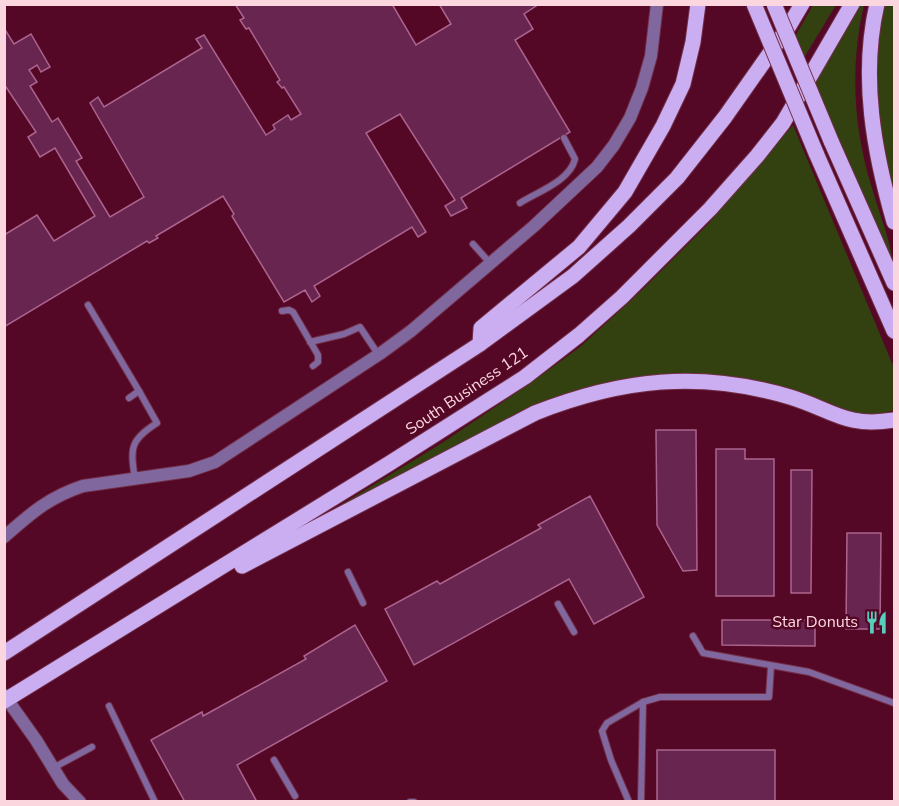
<svg xmlns="http://www.w3.org/2000/svg" width="899" height="806" font-family="'Nunito Sans',sans-serif">
	<rect width="100%" height="100%" fill="#540826"/>
	<g fill="#334111">
		<polygon points="813,5 836,5 802,61 793,40"/>
		<path d="M858,5H864C850,65 853,128 872,188C880,217 894,247 894,277L813,88L817,81L816,79Z"/>
		<polygon points="882,5 894,5 894,199 875,108 879,14"/>
		<polygon points="793,125 894,368 894,410 877,416 860,416 772,387 608,386 337,514 334,509 442,443 532,382 580,347 641,291 709,223"/>
	</g>
	<g fill="#67254f" stroke="#ac648f" stroke-width="1.5">
		<polygon points="235,4 392,4 416,45 451,24 439,4 539,4 524,14 533,29 515,40 570,132 461,198 467,208 451,216 445,206 455,200 400,114 366,133 426,232 418,237 412,227 314,286 320,296 312,302 305,290 284,302 232,216 234,214 223,196 156,236 158,238 149,243 147,241 4,327 4,235 37,215 54,241 95,216 55,148 40,157 28,137 36,132 4,84 4,28 14,44 31,34 50,67 41,72 37,65 29,70 37,82 30,86 52,122 58,118 82,158 76,161 110,217 144,197 90,103 98,97 104,107 202,48 196,39 204,35 266,135 275,129 273,125 288,115 291,120 301,114 284,87 282,88 277,82 280,80 249,28 246,29 240,20 244,18"/>
		<polygon points="656,430 696,430 697,570 683,571 657,525"/>
		<polygon points="716,449 745,449 745,459 774,459 774,596 716,596"/>
		<polygon points="791,470 812,470 811,593 791,593"/>
		<polygon points="590,496 644,597 594,624 569,579 414,665 385,609 437,581 440,584 541,528 538,525"/>
		<polygon points="847,533 881,533 880,629 846,629"/>
		<polygon points="722,620 815,620 815,646 722,645"/>
		<polygon points="355,625 387,681 237,765 257,802 185,802 151,740 202,712 203,716 306,659 304,656"/>
		<rect x="657" y="750" width="118" height="52"/>
	</g>
	<g fill="none" stroke-linecap="round" stroke-linejoin="round">
		<defs>
			<g id="service">
				<path d="M520,203C537,192 570,181 575,159L564,138"/>
				<polyline points="473,244 490,263"/>
				<polyline points="88,305 139,391"/>
				<polyline points="282,311 289,310 293,312 318,355 318,362 313,366"/>
				<polyline points="310,342 344,334 360,327 378,354"/>
				<path d="M129,398L139,391L157,423C130,440 130,448 135,479"/>
				<polyline points="348,572 363,603"/>
				<polyline points="558,604 574,632"/>
				<polyline points="693,636 703,653 809,672 894,703"/>
				<polyline points="109,706 155,802"/>
				<polyline points="274,760 295,796"/>
				<polyline points="53,768 92,747"/>
				<polyline points="410,802 414,802"/>
				<polyline points="629,802 611,760 602,731 607,723 643,702"/>
				<polyline points="641,802 643,702 660,697 769,697 771,666"/>
			</g>
			<g id="minor">
				<path d="M4,537C30,514 49,497 83,486L189,471L215,462L381,353L411,331L534,226L597,167L614,145L630,118L642,88L651,56L657,4"/>
				<polyline points="4,695 36,740 63,784 80,802"/>
			</g>
			<g id="primary">
				<path d="M877,4C860,77 874,152 894,222"/>
				<polyline points="831,141 894,283"/>
				<polyline points="816,153 894,331"/>
				<polyline points="480,344 481,328 579,247 625,192 663,126 683,84 693,42 698,4"/>
				<path d="M242,566L535,413C621,379 699,370 790,397C833,410 845,428 894,420"/>
				<polyline points="4,653 480,344 573,276 629,226 677,178 725,117 789,26 802,4"/>
				<polyline points="4,701 390,463 525,377 579,335 622,297 710,209 757,156 783,123 852,4"/>
			</g>
		</defs>
		<use href="#service" stroke="#722d47" stroke-width="8"/>
		<use href="#minor" stroke="#722d47" stroke-width="14"/>
		<use href="#primary" stroke="#722d47" stroke-width="17"/>
		<use href="#service" stroke="#80689f" stroke-width="6"/>
		<use href="#minor" stroke="#80689f" stroke-width="12"/>
		<use href="#primary" stroke="#cbaef1" stroke-width="15"/>
		<defs>
			<g id="primary-bridge">
				<polyline points="754,4 816,153"/>
				<polyline points="774,4 831,141"/>
			</g>
		</defs>
		<use href="#primary-bridge" stroke="#722d47" stroke-width="17" stroke-linecap="butt"/>
		<use href="#primary-bridge" stroke="#cbaef1" stroke-width="15"/>
	</g>
	<defs>
		<symbol id="restaurant-bare" viewBox="-9 -9 18 18"><path d="M-5-6h1v4h1v-4h1v4h1v-4h1v5L-1.5 .5V6h-2V.5L-5-1ZM5-6V6H3V1.5H1.5Q1.5-4 5-6Z" fill="#58cebf" stroke="#540826" stroke-width="2.5" paint-order="stroke"/></symbol>
	</defs>
	<g fill-rule="evenodd">
		<use href="#restaurant-bare" x="860" y="606" width="33" height="33"/>
	</g>
	<g text-anchor="middle" dominant-baseline="central" stroke-width="5" stroke-linejoin="round" paint-order="stroke">
		<g font-size="16" fill="#fcd6de" stroke="#540826">
			<text transform="translate(467 391) rotate(-34)">South Business 121</text>
		</g>
		<g font-size="16" fill="#fcd6de" stroke="#540826" text-anchor="end">
			<text x="858" y="622">Star Donuts</text>
		</g>
	</g>
	<rect width="899" height="806" fill="none" stroke="#fcd6de" stroke-width="12"/>
</svg>
